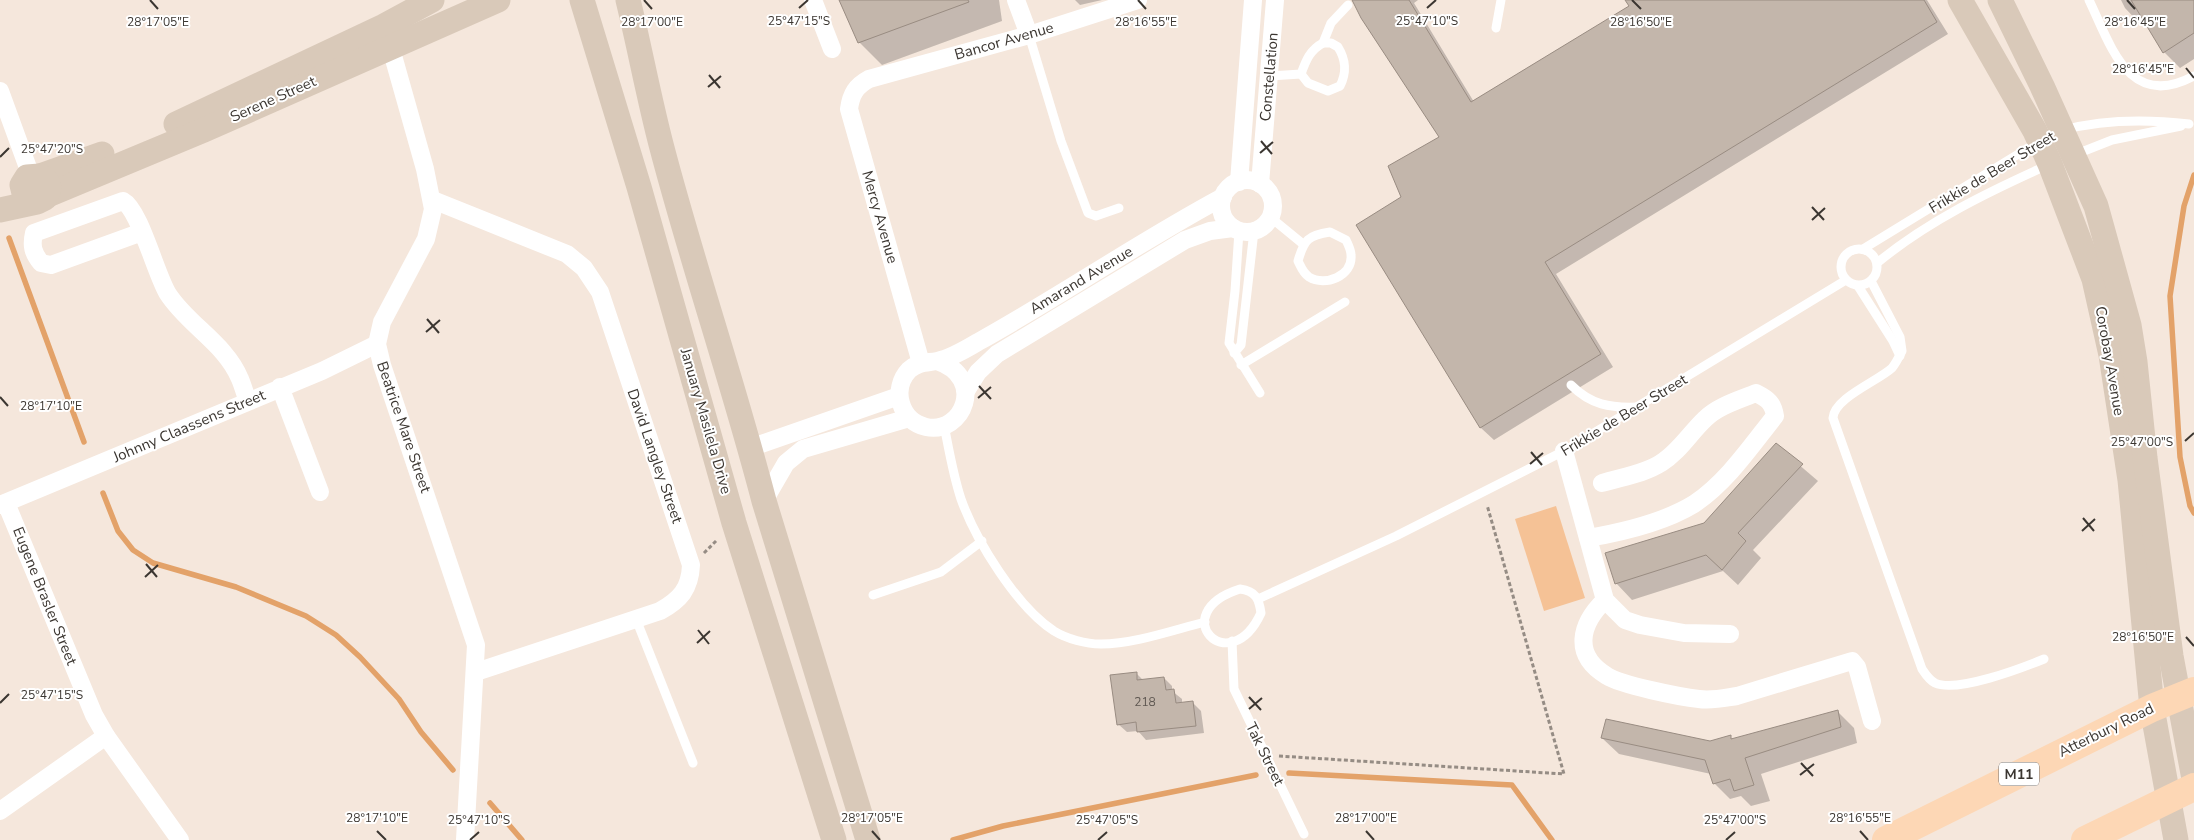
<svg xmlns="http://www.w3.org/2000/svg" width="2194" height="840" font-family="'Nunito Sans',sans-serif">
	<rect width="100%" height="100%" fill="#f5e7dc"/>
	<polygon fill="#f5c296" points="1556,506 1585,598 1544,611 1515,519"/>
	<g fill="#0003">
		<polygon points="840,0 999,0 1002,21 882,65 859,42"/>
		<polygon points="1075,0 1102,0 1080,5"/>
		<polygon points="1353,0 1418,0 1414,3 1474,102 1631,6 1627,0 1927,0 1948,34 1556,274 1613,367 1494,440 1481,428 1358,225 1403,198 1441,137"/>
		<polygon points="2121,0 2194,0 2194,59 2180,68 2164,52 2145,21 2141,25 2125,8"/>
		<polygon points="1776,445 1818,481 1753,550 1761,558 1738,585 1723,571 1632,600 1616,583 1704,524"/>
		<polygon points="1136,673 1143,680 1164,678 1172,686 1172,691 1182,699 1182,704 1193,703 1201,711 1204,733 1146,740 1138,731 1127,732 1118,724"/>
		<polygon points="1838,712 1854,728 1857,743 1761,774 1770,801 1751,806 1741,796 1730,799 1714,783 1711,774 1619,754 1602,738 1710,742 1730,737 1733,740"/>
	</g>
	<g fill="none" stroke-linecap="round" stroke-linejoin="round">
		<g stroke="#e3a269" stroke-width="5.5">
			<polyline points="2194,175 2184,206 2170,296 2180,457 2190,506 2194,513"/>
			<polyline points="9,238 84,442"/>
			<polyline points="103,493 118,531 133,550 153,563 236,587 306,616 336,635 360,657 399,699 421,732 453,770"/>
			<polyline points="1289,773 1512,785 1552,840"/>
			<polyline points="490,803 522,840"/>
			<polyline points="953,840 1003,826 1256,775"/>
		</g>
	</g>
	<g fill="#c3b6ab" stroke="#998c82">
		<polygon points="839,0 968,0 969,2 858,43"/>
		<polygon points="1352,0 1409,0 1471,102 1629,6 1625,0 1924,0 1937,22 1545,262 1601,354 1480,428 1356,225 1401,197 1388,166 1439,137 1361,18"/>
		<polygon points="2131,0 2194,0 2194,33 2163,53"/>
		<polygon points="1776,443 1803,464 1738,533 1746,541 1722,570 1706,555 1615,584 1605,553 1704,523"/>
		<polygon points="1137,672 1137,680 1164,677 1166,690 1174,689 1176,703 1193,701 1196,726 1137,732 1136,722 1117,725 1110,675"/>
		<polygon points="1838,710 1841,727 1745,758 1754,785 1734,791 1730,779 1713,784 1705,760 1601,738 1606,719 1710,741 1731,735 1731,739"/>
	</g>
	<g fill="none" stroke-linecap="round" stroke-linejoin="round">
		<g stroke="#958c84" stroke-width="3" stroke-dasharray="4 2.5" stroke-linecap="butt">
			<polyline points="704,553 717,540"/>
			<polyline points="1279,756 1564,774 1487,505"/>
		</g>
		<g stroke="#fff" stroke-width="9">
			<path d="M2089,0C2111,46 2129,111 2194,76"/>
			<polyline points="1496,28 1501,0"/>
			<polyline points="1029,35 1061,141 1088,213 1096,216 1119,208"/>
			<path d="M1323,43H1331L1338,47C1346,60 1347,72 1340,86L1328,91L1308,83L1301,74C1306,60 1310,50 1323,43Z"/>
			<polyline points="1323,43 1331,23 1348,5"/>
			<polyline points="1269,76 1301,74"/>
			<path d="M2063,130C2105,119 2146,119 2189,124"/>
			<polyline points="2074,155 2112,140 2181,126"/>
			<polyline points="1270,217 1303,244"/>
			<polyline points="1239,231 1235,291 1229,343 1260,393"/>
			<path d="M1330,232L1346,240C1348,244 1351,250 1351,255C1353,276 1325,287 1309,277C1303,273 1301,267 1298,261C1304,240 1308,235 1330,232Z"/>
			<circle cx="1859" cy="267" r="18"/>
			<polyline points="1863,249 2038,142"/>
			<path d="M1877,263C1928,221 1988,192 2048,165"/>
			<path d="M1871,281L1900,337L1902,351C1899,357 1896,363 1892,368C1878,381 1834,398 1833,418L1922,669C1926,675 1929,680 1935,683C1957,693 2022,668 2044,659"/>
			<polyline points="1858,286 1893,341 1900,356"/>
			<polyline points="1234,353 1241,345 1254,231"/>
			<polyline points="1241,365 1345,302"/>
			<path d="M1571,385C1591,405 1610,408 1637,407"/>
			<path d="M944,425C949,450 953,475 961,499C976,541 1017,607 1054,631C1067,639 1086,644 1101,644C1134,644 1173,630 1205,622"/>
			<path d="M1240,589C1256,591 1259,599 1261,613C1229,682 1164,613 1240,589Z"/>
			<polyline points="873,595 941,572 982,541"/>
			<polyline points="1258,599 1396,536 1564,451 1846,280"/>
			<polyline points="636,619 693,763"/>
			<polyline points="1232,641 1234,689 1304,834"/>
		</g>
		<g stroke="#fff" stroke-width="18">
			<polyline points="813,0 832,49"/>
			<polyline points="1016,0 1029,35"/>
			<polyline points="388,38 425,169 433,209 426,239 382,322 377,344 382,365 476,645 465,840"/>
			<polyline points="0,91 31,176"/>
			<circle cx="1247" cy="206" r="26"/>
			<polyline points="1239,182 1253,0"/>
			<polyline points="1260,184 1275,0"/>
			<path d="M433,200L567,254L584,268L600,292L691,565C690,589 680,600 660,611L476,672"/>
			<path d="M142,232L51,265L41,263C33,253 31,246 34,233L123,201C140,210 156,275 168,294C188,325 226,344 240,379C243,386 245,394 248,401"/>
			<path d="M937,361C987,378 963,435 926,427C900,421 891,389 909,370C918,362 926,363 937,361C948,359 968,348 978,342C1061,296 1139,242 1223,197"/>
			<path d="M921,363L849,109C851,94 856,86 869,79L1029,35L1138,0"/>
			<polyline points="280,387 320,492"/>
			<polyline points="966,391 978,372 997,354 1185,240 1210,231 1233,228"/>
			<polyline points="750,448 899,396"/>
			<polyline points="1564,451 1605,600 1625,620 1640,625 1684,633 1730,634"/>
			<polyline points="764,501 786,463 803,449 909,418"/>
			<polyline points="6,503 94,715 106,736 180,840"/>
			<polyline points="0,505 322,371 377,344"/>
			<path d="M1588,538C1623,532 1663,523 1694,504C1727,482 1751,446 1775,416C1773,403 1768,399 1756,393C1739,400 1718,406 1705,419C1690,433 1679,452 1661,463C1644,474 1621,477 1602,483"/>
			<path d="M1605,600C1580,624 1572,655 1607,676C1621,685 1680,697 1699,699C1712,701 1724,698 1737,696L1852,661L1857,667L1872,721"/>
			<polyline points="0,811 106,736"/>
		</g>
		<g stroke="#d9c9b9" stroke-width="25">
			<polyline points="582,0 639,187 734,523 834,840"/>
			<path d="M628,0C640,49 649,99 662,148C693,266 733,382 764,501L868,840"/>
			<polyline points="1960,0 2035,131 2050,164 2094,279 2111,355 2130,480 2152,708 2176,840"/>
			<polyline points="2000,0 2042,86 2096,206 2129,325 2135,362 2145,458 2171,656 2194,779"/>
			<polyline points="176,124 384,26 432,0"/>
			<polyline points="40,176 102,154"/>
			<polyline points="48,195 204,130 498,0"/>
			<path d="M0,210L37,202L45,198C51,189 50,181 40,176L27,177L22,185L25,197L33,202"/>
		</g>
		<g stroke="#fdd7b5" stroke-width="28">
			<polyline points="1886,840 2152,708 2194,691"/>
			<polyline points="2085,840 2194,787"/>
		</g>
	</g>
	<path fill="none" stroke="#3b3631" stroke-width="2" d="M150,0L158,9M644,0L652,9M1138,0L1146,9M1632,0L1641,9M2127,0L2135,9M799,8L808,0M1427,8L1436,0M2186,68L2194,78M709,75L720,88M708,87L721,76M1261,141L1272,154M1260,153L1273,142M0,157L9,148M1812,207L1824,220M1812,220L1825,208M427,319L439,333M426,332L440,320M979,386L991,399M0,397L8,406M978,398L991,387M2185,441L2194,433M1531,452L1542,465M1530,464L1543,453M2083,518L2094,531M2082,531L2095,519M146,564L157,577M145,577L158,565M698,630L709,644M2186,637L2194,646M697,643L710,631M1249,697L1261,710M0,703L9,694M1249,709L1262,698M1801,763L1813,776M1800,775L1814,764M377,831L386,840M872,831L880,840M1366,831L1374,840M1860,831L1868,840M470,840L479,832M1098,840L1107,832M1726,840L1735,832"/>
	<g text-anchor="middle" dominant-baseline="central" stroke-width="4" stroke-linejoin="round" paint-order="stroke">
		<g font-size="12" fill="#5d5650">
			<text x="1145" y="702">218</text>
		</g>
		<rect fill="#fff" stroke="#76726f" stroke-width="1" x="1999" y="762.5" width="40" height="23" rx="4"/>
		<g font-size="14" font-weight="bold" fill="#3b3631">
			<text x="2019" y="774">M11</text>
		</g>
		<g font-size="15" fill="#3b3631" stroke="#fff">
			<text transform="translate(1004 41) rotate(-16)">Bancor Avenue</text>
			<text transform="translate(1269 77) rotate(-85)">Constellation</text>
			<text transform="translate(273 99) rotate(-24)">Serene Street</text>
			<text transform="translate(1992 172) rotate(-31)">Frikkie de Beer Street</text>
			<text transform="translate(880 217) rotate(74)">Mercy Avenue</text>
			<text transform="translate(1081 280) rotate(-31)">Amarand Avenue</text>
			<text transform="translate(2110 361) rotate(80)">Corobay Avenue</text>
			<text transform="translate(1624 415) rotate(-31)">Frikkie de Beer Street</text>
			<text transform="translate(706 421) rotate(74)">January Masilela Drive</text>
			<text transform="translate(189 426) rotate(-23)">Johnny Claassens Street</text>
			<text transform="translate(404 427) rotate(71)">Beatrice Mare Street</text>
			<text transform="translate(655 456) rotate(71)">David Langley Street</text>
			<text transform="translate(45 596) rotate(68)">Eugene Brasler Street</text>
			<text transform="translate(2106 730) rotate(-26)">Atterbury Road</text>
			<text transform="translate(1265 754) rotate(64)">Tak Street</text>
		</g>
	</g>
	<g font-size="12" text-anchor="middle" fill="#3b3631" stroke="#fff" stroke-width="4" stroke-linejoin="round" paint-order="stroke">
		<text x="799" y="25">25°47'15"S</text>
		<text x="1427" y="25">25°47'10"S</text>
		<text x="158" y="26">28°17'05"E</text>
		<text x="652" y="26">28°17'00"E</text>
		<text x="1146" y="26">28°16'55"E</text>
		<text x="2135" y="26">28°16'45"E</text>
		<text x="1641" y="26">28°16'50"E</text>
		<text x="2143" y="73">28°16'45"E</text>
		<text x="52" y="153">25°47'20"S</text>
		<text x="51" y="410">28°17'10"E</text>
		<text x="2142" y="446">25°47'00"S</text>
		<text x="2143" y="641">28°16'50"E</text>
		<text x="52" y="699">25°47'15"S</text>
		<text x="377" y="822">28°17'10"E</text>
		<text x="872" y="822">28°17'05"E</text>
		<text x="1366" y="822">28°17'00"E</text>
		<text x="1860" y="822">28°16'55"E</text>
		<text x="479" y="824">25°47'10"S</text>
		<text x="1107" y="824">25°47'05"S</text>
		<text x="1735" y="824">25°47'00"S</text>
	</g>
</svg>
